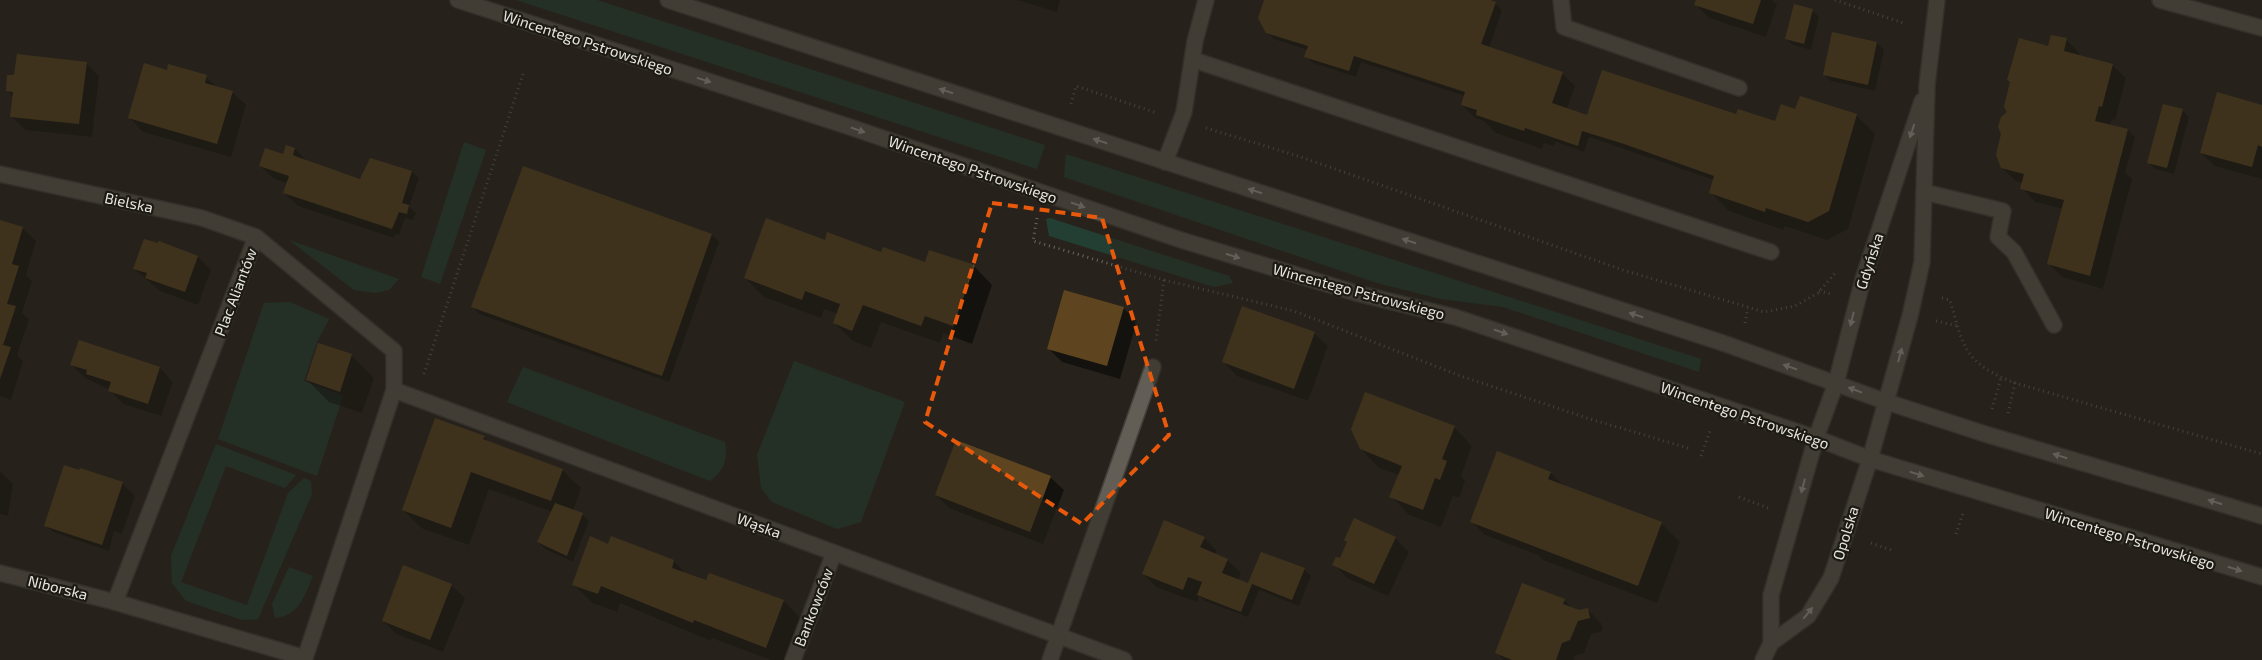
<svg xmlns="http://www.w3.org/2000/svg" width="2262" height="660" font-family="'Exo 2',sans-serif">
	<rect width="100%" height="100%" fill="#27231c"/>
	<g fill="#233f33">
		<polygon points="516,0 597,0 1045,145 1037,169"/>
		<polygon points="464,142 486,150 440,284 421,277"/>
		<polygon points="1066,154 1701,359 1699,372 1503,307 1441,299 1377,283 1064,177"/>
		<polygon points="1050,218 1229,276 1233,283 1214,287 1049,236 1046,219"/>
		<polygon points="289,240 399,279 389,290 375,293 354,290"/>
		<polygon points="290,302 329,319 317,342 304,381 343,396 317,476 218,439 264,303"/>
		<polygon points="794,361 905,402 861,522 837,529 772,502 761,488 757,455"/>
		<path d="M523,367L725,442C728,460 724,470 710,481L507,402Z"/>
		<polygon points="216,444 296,475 285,488 226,466 181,582 247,605 288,493 304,478 311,481 312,494 258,619 242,620 186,601 172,583 171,556"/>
		<path d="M289,567L313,576C304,596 300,615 275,618L272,604Z"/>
	</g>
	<g fill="#0007">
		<polygon points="1017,0 1060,0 1057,12"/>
		<polygon points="1266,0 1486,0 1495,3 1502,10 1489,48 1562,73 1575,86 1567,109 1588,116 1735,115 1776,123 1796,111 1801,98 1857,116 1875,134 1848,229 1827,240 1785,226 1783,230 1729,211 1710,192 1714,180 1589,137 1584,152 1556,142 1554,146 1544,143 1542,149 1496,133 1484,121 1475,118 1462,105 1465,96 1361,62 1356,77 1313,63 1306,56 1308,50 1274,39 1267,32"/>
		<polygon points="1697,0 1772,0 1777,4 1766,37 1709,18 1696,5"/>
		<polygon points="1812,10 1819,17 1811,50 1793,45 1786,39"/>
		<polygon points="1833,33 1877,43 1884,50 1875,91 1831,81 1824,75"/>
		<polygon points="2066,39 2079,53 2079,56 2112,65 2126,78 2115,120 2112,119 2110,126 2128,130 2135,137 2125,172 2132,179 2103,289 2062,277 2049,264 2063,209 2035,202 2022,188 2023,183 2016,181 2002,168 2009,112 2049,47"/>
		<polygon points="86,63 99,76 92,137 25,130 11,116 13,97 7,90"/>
		<polygon points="168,71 206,77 218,88 232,92 246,105 231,157 143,132 130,118"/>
		<polygon points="2262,108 2262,179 2215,166 2201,153"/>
		<polygon points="2182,110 2189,117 2174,174 2155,169 2149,163"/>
		<polygon points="295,149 307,161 361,179 371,160 412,172 419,178 409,207 416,213 413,220 405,218 399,235 395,234 394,238 298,206 284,193 287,183 274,179 260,166"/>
		<polygon points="523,168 712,235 719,242 669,382 479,314 473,307"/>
		<polygon points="0,221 22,228 36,241 26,275 32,281 22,313 29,320 17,355 23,361 11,400 0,396"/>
		<polygon points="826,241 926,264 974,266 992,285 972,344 943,333 940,343 881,322 871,348 853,341 834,323 838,314 824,309 821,318 764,297 745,278"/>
		<polygon points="198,257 211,270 198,305 160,291 134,269"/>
		<polygon points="1123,308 1137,321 1120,379 1062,362 1049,349"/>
		<polygon points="1314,333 1328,346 1308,401 1237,376 1223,362"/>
		<polygon points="80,341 160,368 173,382 161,416 123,404 110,390 85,378 72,365"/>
		<polygon points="319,345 352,356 374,378 362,413 329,402 307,380"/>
		<polygon points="1454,427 1472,446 1461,476 1465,481 1459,498 1453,496 1441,527 1409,515 1391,496 1399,475 1379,468 1361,449"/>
		<polygon points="484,437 491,444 562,470 581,488 573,511 582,514 589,521 573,562 545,549 538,542 552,512 489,489 469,545 421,528 403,510"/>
		<polygon points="1498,453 1551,473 1565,487 1661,523 1680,542 1657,603 1543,560 1538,555 1485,535 1471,521"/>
		<polygon points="0,471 13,484 8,516 0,514"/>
		<polygon points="1050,477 1064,490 1043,544 949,508 936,495"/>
		<polygon points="122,483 135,496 122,534 114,531 109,551 53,532 46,526"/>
		<polygon points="612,538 674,561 687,575 707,582 710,575 784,601 802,620 787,660 771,660 712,638 711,641 620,603 617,612 592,603 574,585 609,545"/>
		<polygon points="1204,538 1217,551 1215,555 1227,560 1241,573 1238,580 1249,584 1304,569 1311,576 1299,606 1259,590 1248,617 1205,601 1199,596 1197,602 1156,587 1143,574"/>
		<polygon points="1395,538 1409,552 1388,596 1347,578 1334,564"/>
		<polygon points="451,585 465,598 443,652 396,634 383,621"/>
		<polygon points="1564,600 1574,610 1588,610 1601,623 1603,631 1591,634 1584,653 1575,656 1574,660 1504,660 1497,653"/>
	</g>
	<g fill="#5e451f">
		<polygon points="1264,0 1490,0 1496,2 1481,44 1563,72 1552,103 1587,115 1602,70 1736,114 1738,109 1775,121 1781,104 1795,109 1800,96 1857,114 1829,211 1808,222 1766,208 1765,212 1709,193 1714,176 1624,144 1582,131 1578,146 1525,128 1524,131 1476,115 1477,110 1461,105 1465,92 1354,56 1349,71 1304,57 1308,46 1266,33 1258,18"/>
		<polygon points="1696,0 1761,0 1753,24 1694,5"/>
		<polygon points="1794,4 1813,9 1804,44 1785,39"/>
		<polygon points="1832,32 1877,42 1868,85 1823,75"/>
		<polygon points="2051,35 2067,38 2064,51 2113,64 2102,107 2099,106 2095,121 2128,129 2090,276 2047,264 2064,200 2020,189 2024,174 2001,168 1996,155 2001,134 1998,127 2001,117 2007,112 2004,107 2010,82 2007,80 2019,38 2048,46"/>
		<polygon points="17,54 87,62 79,124 10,117 13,92 6,91 7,75 14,75"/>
		<polygon points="144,63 167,70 168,64 207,75 205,83 233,91 217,144 128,118"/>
		<polygon points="2217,92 2262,105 2262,147 2258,145 2252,167 2200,153"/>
		<polygon points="2163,104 2183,109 2167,168 2147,163"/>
		<polygon points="286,145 295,148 293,155 295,156 360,179 370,158 412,171 402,203 409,205 407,214 399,212 392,229 283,193 289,176 259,166 265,148 283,154"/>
		<polygon points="523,166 712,234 662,376 471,307"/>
		<polygon points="766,218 825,240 827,232 881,252 883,247 925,262 929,250 975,265 953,326 925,316 921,326 863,305 852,331 833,323 840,304 805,291 802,300 744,278"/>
		<polygon points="0,220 23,227 12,264 19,266 7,304 16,306 3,345 11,347 0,379"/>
		<polygon points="144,239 158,243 159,241 198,256 185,292 145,278 147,273 133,269"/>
		<polygon points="1064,290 1124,307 1107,366 1047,349"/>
		<polygon points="1242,306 1315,332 1294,389 1222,362"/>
		<polygon points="79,340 160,367 148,404 108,391 111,382 86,374 87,370 70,365"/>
		<polygon points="318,343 352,354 340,392 306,380"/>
		<polygon points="1365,392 1455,426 1442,459 1447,461 1440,480 1435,478 1423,510 1389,497 1402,466 1360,449 1351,429"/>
		<polygon points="435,418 485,436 483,439 563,469 551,501 471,472 451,528 402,510"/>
		<polygon points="956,440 1051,476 1030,532 935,495"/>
		<polygon points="1497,451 1551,472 1548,479 1662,522 1638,586 1470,522"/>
		<polygon points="64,465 79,470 80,468 123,482 102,545 44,526"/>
		<polygon points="555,503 583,513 567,556 537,542"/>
		<polygon points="1354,518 1396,537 1374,584 1332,565 1336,557 1340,558 1347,542 1344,540"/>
		<polygon points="1164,520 1205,537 1200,547 1228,559 1222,573 1248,583 1261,552 1305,568 1292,600 1252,584 1241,612 1197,595 1202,582 1188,577 1183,590 1142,574"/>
		<polygon points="590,536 608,544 611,536 674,560 672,568 706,580 709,573 784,600 766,648 694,620 693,623 601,586 598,594 572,585"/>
		<polygon points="403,565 452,584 430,640 382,621"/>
		<polygon points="1522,583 1565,599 1563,604 1579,610 1588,608 1590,618 1578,621 1570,640 1562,643 1556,660 1512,660 1495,653"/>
	</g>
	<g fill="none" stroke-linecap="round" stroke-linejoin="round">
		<defs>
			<polyline id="service" points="1924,192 2003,211 1998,237 2014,252 2054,325"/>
			<g id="minor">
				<polyline points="1561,0 1564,27 1739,88"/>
				<polyline points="2160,0 2262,28"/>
				<polyline points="1194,60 1771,252"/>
				<polyline points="1165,162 1184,112 1195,41 1206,0"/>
				<polyline points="0,174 202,218 256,237"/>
				<polyline points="394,390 1124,660"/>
				<polyline points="0,573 115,602"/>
				<polyline points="1771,643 1808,616 1831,578 1870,459 1910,316 1922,262 1927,85 1937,0"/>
				<polyline points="304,660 305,658 394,390 394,351 256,237 115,602 305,658"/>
				<polyline points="793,660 834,553"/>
				<polyline points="1050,660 1153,367"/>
				<polyline points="1763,660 1771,643 1771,595 1816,438 1836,383 1863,279 1922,101"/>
			</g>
			<g id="secondary">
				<polyline points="458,0 847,126 1181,240 1356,293 1455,317 1816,438 1870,459 2262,577"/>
				<polyline points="668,0 1723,343 1887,402 1985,434 2262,516"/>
			</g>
		</defs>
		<use href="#service" stroke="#44403b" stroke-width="18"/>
		<use href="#minor" stroke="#44403b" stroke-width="18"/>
		<use href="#secondary" stroke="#44403b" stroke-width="18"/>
		<g stroke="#6b6761" stroke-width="3" stroke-dasharray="1 4" stroke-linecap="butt">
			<polyline points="1835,0 1906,24"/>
			<polyline points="1071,104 1076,86 1157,113"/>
			<polyline points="1206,128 1298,156 1623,270 1764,312 1795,306 1818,293 1836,272"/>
			<polyline points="1037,218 1033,241 1164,280 1156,341"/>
			<polyline points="1164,280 1294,311 1458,375 1587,418 1688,448"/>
			<polyline points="1819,291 1831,294"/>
			<path d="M1942,298L1950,300C1964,350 1965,363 2015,383"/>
			<polyline points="1936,321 1958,326"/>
			<polyline points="1745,323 1748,308"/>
			<polyline points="424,374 523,74"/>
			<polyline points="1992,409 2001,378"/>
			<polyline points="2008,413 2015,383 2262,454"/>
			<polyline points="1701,456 1710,431"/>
			<polyline points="1739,497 1768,508"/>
			<polyline points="1956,534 1963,513"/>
			<polyline points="1871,543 1894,551"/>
		</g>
		<use href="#service" stroke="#625e56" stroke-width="15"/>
		<use href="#minor" stroke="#625e56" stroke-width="15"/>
		<use href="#secondary" stroke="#625e56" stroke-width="15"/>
	</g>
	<defs><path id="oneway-solid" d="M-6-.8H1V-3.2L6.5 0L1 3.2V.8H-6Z" transform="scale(1.25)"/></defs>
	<g fill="#aba8a2">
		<use href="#oneway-solid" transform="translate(704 80) rotate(18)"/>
		<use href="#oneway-solid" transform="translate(946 91) rotate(-162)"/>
		<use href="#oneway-solid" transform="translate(858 130) rotate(19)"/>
		<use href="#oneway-solid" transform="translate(1912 131) rotate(108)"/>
		<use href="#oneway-solid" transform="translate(1100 141) rotate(-162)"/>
		<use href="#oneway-solid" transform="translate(1255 191) rotate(-162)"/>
		<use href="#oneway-solid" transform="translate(1078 205) rotate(19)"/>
		<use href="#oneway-solid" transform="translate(1409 241) rotate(-162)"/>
		<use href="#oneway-solid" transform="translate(1233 256) rotate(17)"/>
		<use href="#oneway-solid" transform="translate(1636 315) rotate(-162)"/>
		<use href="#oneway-solid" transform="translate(1852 319) rotate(104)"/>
		<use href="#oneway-solid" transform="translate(1501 332) rotate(19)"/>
		<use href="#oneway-solid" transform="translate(1900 355) rotate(-75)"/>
		<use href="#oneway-solid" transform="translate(1790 367) rotate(-161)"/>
		<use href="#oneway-solid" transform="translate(1855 390) rotate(-159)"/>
		<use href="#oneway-solid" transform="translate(2060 456) rotate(-163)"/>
		<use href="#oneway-solid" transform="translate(1917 474) rotate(17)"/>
		<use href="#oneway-solid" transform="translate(1803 486) rotate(105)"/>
		<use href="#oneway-solid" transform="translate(2215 502) rotate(-163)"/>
		<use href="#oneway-solid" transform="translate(2235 569) rotate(17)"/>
		<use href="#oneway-solid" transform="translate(1808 613) rotate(-51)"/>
	</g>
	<path d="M0 0H2262V660H0ZM992,203L1102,218L1169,435L1082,524L925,422Z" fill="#27231c" fill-opacity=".55" fill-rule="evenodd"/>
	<path fill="none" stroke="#e8590c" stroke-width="4" stroke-dasharray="10 6" stroke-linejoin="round" d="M992,203L1102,218L1169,435L1082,524L925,422Z"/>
	<g text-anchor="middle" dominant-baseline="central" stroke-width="4.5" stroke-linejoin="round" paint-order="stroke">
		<g font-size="15" fill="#e7e5e0" stroke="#1d1a13">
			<text transform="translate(588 42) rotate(18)">Wincentego Pstrowskiego</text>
			<text transform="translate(973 169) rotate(19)">Wincentego Pstrowskiego</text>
			<text transform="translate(129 202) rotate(12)">Bielska</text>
			<text transform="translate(1869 261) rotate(-72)">Gdyńska</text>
			<text transform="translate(1359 291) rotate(15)">Wincentego Pstrowskiego</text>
			<text transform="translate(235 292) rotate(-69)">Plac Aliantów</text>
			<text transform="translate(1745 415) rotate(19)">Wincentego Pstrowskiego</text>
			<text transform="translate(759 525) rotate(20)">Wąska</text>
			<text transform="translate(1845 533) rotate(-73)">Opolska</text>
			<text transform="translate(2130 538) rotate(17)">Wincentego Pstrowskiego</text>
			<text transform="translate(58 587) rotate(14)">Niborska</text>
			<text transform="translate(813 607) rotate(-69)">Bankowców</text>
		</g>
	</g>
</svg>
